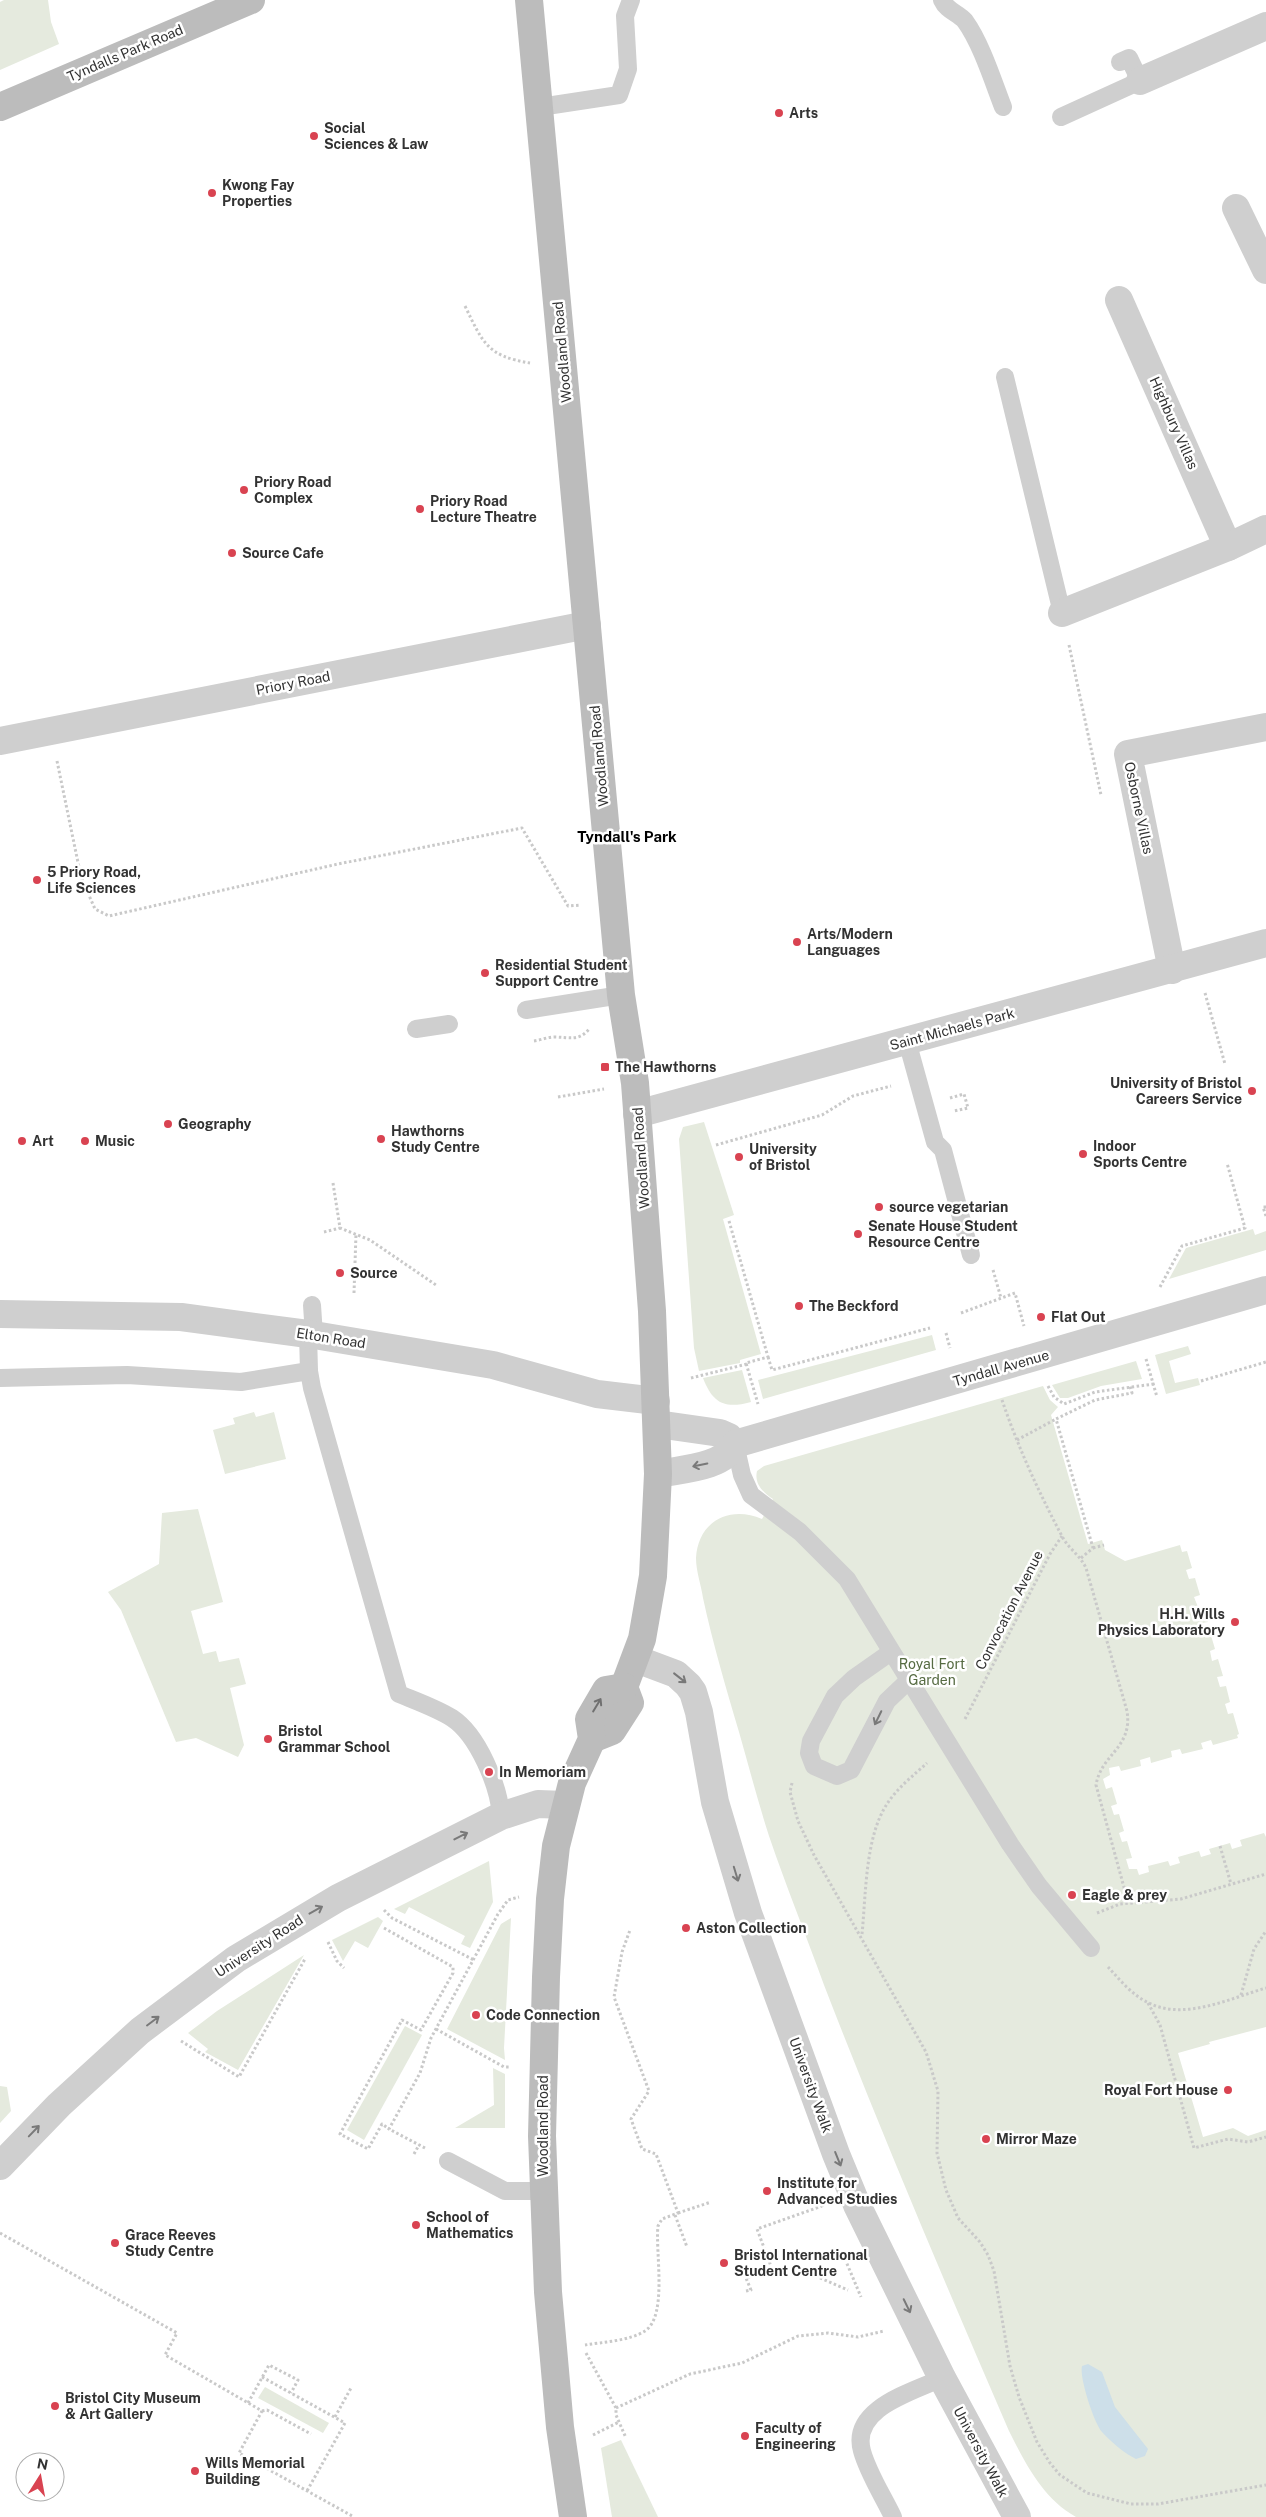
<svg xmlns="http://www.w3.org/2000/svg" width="1266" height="2517" font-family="'Public Sans',sans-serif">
	<rect width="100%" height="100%" fill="#fff"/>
	<g fill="#e5eade">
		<polygon points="4,0 48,0 51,22 59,44 0,70 0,2"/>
		<polygon points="704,1122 734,1215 723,1219 761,1354 740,1360 740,1363 699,1371 694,1348 679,1139 683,1127"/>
		<polygon points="1253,1229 1255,1235 1266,1231 1266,1250 1169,1279 1186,1248"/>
		<polygon points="932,1335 936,1350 763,1399 758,1380"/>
		<polygon points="1188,1346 1191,1354 1169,1361 1175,1383 1198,1378 1200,1385 1166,1394 1155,1355"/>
		<polygon points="1136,1361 1142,1379 1101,1386 1068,1398 1060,1398 1052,1385"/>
		<path d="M742,1370L751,1402C725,1409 713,1404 703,1378Z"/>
		<path d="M1043,1386L1050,1400L1058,1407L1051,1415L1088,1544L1102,1540L1105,1550L1125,1561L1180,1545L1182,1552L1187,1551L1192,1568L1186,1570L1189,1579L1195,1578L1200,1595L1194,1597L1198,1607L1203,1606L1208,1622L1202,1623L1205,1633L1210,1632L1215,1649L1210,1651L1212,1661L1218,1659L1223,1676L1217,1677L1220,1687L1226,1686L1230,1702L1225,1704L1228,1714L1233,1713L1239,1734L1237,1735L1238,1738L1213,1745L1211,1740L1201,1743L1203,1749L1182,1754L1180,1749L1171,1751L1172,1757L1151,1763L1150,1757L1140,1760L1141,1766L1121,1771L1119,1766L1109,1768L1110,1775L1103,1779L1106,1789L1112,1787L1117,1804L1111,1806L1114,1815L1119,1814L1124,1831L1119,1833L1122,1842L1127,1841L1132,1858L1126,1859L1129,1869H1137L1139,1875L1149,1872L1148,1866L1168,1861L1170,1866L1180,1863L1178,1857L1199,1851L1201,1857L1211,1854L1209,1849L1230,1843L1232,1849L1242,1846L1240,1840L1264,1833L1266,1837V2027L1209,2042L1210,2044L1178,2053L1203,2137L1233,2128L1248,2136L1266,2130V2517H1076C1043,2499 1025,2463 1009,2431C945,2283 882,2135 824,1985C806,1935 786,1886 769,1836C758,1802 749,1767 739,1732C726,1688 713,1644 703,1598C701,1585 696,1571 696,1558C698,1521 730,1505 762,1519L773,1499C763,1492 754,1484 757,1471L764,1466Z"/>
		<polygon points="254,1412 256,1417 274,1412 286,1459 225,1474 213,1430 235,1424 233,1418"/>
		<polygon points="198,1509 223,1602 191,1611 203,1654 216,1651 219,1662 239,1658 246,1684 230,1688 244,1745 238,1757 196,1738 176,1742 121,1610 108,1592 159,1564 162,1513"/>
		<polygon points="489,1861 493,1902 470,1948 461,1944 465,1936 409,1907 405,1914 394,1909"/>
		<polygon points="378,1917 383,1921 368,1948 355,1941 343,1961 332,1940"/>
		<polygon points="511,1918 504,2048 505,2060 447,2029 501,1924"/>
		<polygon points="304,1955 238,2070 205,2052 208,2049 188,2033 217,2011"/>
		<polygon points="405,2026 422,2035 364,2140 347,2130"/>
		<polygon points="493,2068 505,2074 505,2128 455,2128 494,2105"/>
		<polygon points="0,2086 7,2087 11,2111 0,2123"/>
		<polygon points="265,2387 329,2423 323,2433 258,2398"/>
		<polygon points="621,2440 658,2517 612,2517 601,2448"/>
	</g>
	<path fill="#cddfe9" d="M1088,2364L1102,2372L1115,2407L1148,2449L1145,2456L1136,2459C1124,2453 1111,2442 1102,2432C1094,2423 1079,2377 1082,2366Z"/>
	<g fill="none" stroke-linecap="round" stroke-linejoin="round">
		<g stroke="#c9c9c9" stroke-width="3" stroke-dasharray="2.5 2.5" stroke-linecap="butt">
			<path d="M465,306C483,343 487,356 530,363"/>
			<polyline points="1069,645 1101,795"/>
			<polyline points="57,761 81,877 95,909 109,916 338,864 522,828 568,906 581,905"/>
			<polyline points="1205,993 1225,1064"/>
			<path d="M534,1041C541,1040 548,1037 554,1037C570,1037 579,1042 590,1028"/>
			<polyline points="558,1097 604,1089"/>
			<polyline points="950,1098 964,1094 968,1108 954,1111"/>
			<polyline points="716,1145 822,1115 853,1096 891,1086"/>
			<polyline points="333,1183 340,1228 370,1240 436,1285"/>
			<polyline points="1266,1207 1263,1207 1266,1216"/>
			<polyline points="729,1221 768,1357 746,1363 758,1404"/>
			<polyline points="324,1232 340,1228"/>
			<polyline points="993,1270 1001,1298"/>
			<polyline points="1160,1287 1182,1246 1245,1228 1227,1163"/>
			<polyline points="354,1293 356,1234"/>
			<polyline points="961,1313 1015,1293 1024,1326"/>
			<polyline points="946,1333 950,1348"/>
			<polyline points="768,1357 772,1370 930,1328"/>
			<polyline points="1146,1359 1157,1397"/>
			<polyline points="691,1378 747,1364"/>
			<polyline points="1201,1381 1266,1362"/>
			<polyline points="1048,1386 1054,1397 1064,1404 1095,1392 1154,1384"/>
			<path d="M1002,1400C1018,1447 1039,1493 1063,1538C1069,1549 1080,1555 1086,1568L1127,1711C1133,1748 1101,1754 1096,1785L1128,1902"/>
			<polyline points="1017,1440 1056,1419"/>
			<polyline points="1093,1548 1104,1545"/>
			<polyline points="1081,1558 1093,1548 1056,1419 1095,1400 1132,1393 1130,1386"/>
			<polyline points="965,1719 1050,1554 1062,1536"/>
			<polyline points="792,1783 790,1792 798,1821 814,1855 926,2052 938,2091 937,2153 946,2190 958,2218 980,2242 988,2255 994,2271 1010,2366 1019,2397 1037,2442 1050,2463 1060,2475 1087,2493 1131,2504 1158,2504 1266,2485"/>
			<polyline points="1220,1846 1231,1884"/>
			<polyline points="384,1910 392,1918 474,1960"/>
			<polyline points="1097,1913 1120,1904 1181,1899 1266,1874"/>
			<polyline points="384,1928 453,1967 453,1973 421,2030 402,2020 340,2134 368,2149 382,2124 389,2129"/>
			<path d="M862,1934C866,1895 865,1837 887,1804C897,1788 914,1775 927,1763"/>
			<polyline points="328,1942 337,1961 344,1968"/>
			<path d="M1108,1967C1120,1980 1133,1996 1149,2003C1184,2021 1231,1998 1266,1988"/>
			<polyline points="1241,1995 1254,1949 1266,1931"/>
			<polyline points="1148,2003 1160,2025 1194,2148 1228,2139 1248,2142 1266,2137"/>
			<polyline points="436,2029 504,2067 511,2067"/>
			<polyline points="181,2041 239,2077 305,1959"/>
			<polyline points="425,2148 389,2129 420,2073 431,2038 498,1914 508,1900 519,1897"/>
			<polyline points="414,2154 419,2145"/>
			<polyline points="678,2213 711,2202"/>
			<polyline points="675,2215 687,2247"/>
			<polyline points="0,2233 177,2333 165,2355 262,2411 239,2453 354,2517"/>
			<polyline points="845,2259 861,2297"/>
			<polyline points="772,2269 757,2229 822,2206 822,2208"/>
			<polyline points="746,2291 751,2290 746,2278 772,2269 782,2268 813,2275 848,2290"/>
			<path d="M585,2345C603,2342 629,2341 645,2331C668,2316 655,2251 658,2226L662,2219L678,2213L656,2154L642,2149L631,2119L649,2091L614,1997L622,1952L630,1930"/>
			<polyline points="586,2353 616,2408 616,2415 626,2438"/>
			<polyline points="262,2377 345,2423 307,2491"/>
			<polyline points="248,2403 269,2365 298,2380 291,2393"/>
			<polyline points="616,2408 690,2374 742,2363 798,2336 828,2333 858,2337 884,2331"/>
			<polyline points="262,2411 267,2410 311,2434"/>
			<polyline points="335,2417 351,2388"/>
			<polyline points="593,2435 619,2422"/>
		</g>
		<g stroke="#cfcfcf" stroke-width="18">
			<path d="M942,0C947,11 958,13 965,21C981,43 993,81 1003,107"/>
			<polyline points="540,107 619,95 628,69 625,16 631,0"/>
			<polyline points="1061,117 1140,81 1129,58 1120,62"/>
			<polyline points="1005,377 1062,613"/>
			<polyline points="526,1010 621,995"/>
			<polyline points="416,1029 449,1024"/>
			<polyline points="907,1041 935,1142 943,1150 971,1255"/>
			<polyline points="312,1305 314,1335"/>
			<path d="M308,1334L309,1371L312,1388L399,1694C416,1701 436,1708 452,1718C478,1735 499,1786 501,1816"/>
			<polyline points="0,1378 127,1375 241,1382 309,1371"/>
			<polyline points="735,1444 742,1475 751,1495 800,1532 847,1579 1010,1844 1039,1886 1091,1948"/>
			<polyline points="891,1652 854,1678 835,1696 811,1741 809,1753 814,1766 837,1776 851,1770 887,1701 908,1681"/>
			<polyline points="448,2161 505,2191 544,2191"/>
			<path d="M893,2517C883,2496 868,2473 862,2451C850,2408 913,2392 942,2378"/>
		</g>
		<g stroke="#cfcfcf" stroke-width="28">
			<polyline points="1140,81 1266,26"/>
			<polyline points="1236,208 1266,270"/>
			<polyline points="1119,300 1228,547"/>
			<polyline points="1062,613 1228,547 1266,529"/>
			<polyline points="0,741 587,625"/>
			<polyline points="1172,970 1128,754 1266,727"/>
			<polyline points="637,1114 1266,943"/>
			<polyline points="0,1314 181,1317 308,1334 493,1365 597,1394 656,1401"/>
			<polyline points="657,1424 720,1433 729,1437 735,1444"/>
			<path d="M658,1474C682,1469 723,1468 735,1444L1266,1290"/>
			<polyline points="636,1659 676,1674 688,1685 693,1692 699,1712 715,1802 748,1913 836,2154 857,2205 942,2378 1017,2517"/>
			<polyline points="0,2166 59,2105 140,2031 236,1959 338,1898 501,1816 538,1804 566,1805"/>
		</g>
		<g stroke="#bcbcbc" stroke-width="28">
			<polyline points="529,0 621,995 635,1083 652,1311 658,1474 653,1576 642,1639 624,1687 630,1703 612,1731 592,1739"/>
			<polyline points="0,107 251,0"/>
			<polyline points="573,2517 560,2427 548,2292 542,2136 546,1977 550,1899 556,1846 572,1783 592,1739 589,1719 606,1690 624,1687"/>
		</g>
	</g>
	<defs><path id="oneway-shaft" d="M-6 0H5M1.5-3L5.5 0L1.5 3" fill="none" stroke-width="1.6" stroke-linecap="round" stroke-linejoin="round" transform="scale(1.25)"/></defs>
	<g stroke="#797979">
		<use href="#oneway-shaft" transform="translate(700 1465) rotate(168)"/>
		<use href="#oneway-shaft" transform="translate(680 1678) rotate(38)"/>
		<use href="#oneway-shaft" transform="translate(878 1718) rotate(116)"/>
		<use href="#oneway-shaft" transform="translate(461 1836) rotate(-27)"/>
		<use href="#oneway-shaft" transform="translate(736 1874) rotate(73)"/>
		<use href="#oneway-shaft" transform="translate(316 1910) rotate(-29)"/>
		<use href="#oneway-shaft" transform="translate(153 2021) rotate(-37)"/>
		<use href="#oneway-shaft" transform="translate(34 2131) rotate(-46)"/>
		<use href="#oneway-shaft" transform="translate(838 2159) rotate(68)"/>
		<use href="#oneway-shaft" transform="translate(907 2306) rotate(64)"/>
	</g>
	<use stroke="#707070" href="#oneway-shaft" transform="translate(597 1705) rotate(-59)"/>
	<g fill="#d94351" stroke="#fff" stroke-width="2">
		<circle cx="779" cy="113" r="5"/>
		<circle cx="314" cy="136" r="5"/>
		<circle cx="212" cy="193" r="5"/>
		<circle cx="244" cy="490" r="5"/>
		<circle cx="420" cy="509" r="5"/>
		<circle cx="232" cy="553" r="5"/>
		<circle cx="37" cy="880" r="5"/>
		<circle cx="797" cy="942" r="5"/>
		<circle cx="485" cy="973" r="5"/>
		<rect x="600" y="1062" width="10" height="10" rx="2.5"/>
		<circle cx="1252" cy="1091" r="5"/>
		<circle cx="168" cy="1124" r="5"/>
		<circle cx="381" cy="1139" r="5"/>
		<circle cx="22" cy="1141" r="5"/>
		<circle cx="85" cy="1141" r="5"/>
		<circle cx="1083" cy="1154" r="5"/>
		<circle cx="739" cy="1157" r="5"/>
		<circle cx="879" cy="1207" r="5"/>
		<circle cx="858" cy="1234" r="5"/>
		<circle cx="340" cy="1273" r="5"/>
		<circle cx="799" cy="1306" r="5"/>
		<circle cx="1041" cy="1317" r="5"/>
		<circle cx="1235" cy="1622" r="5"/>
		<circle cx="268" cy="1739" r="5"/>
		<circle cx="489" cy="1772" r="5"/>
		<circle cx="1072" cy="1895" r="5"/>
		<circle cx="686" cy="1928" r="5"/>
		<circle cx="476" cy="2015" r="5"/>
		<circle cx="1228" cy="2090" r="5"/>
		<circle cx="986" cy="2139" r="5"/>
		<circle cx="767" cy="2191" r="5"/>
		<circle cx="416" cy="2225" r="5"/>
		<circle cx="115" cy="2243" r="5"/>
		<circle cx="724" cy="2263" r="5"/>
		<circle cx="55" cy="2406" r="5"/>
		<circle cx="745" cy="2436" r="5"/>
		<circle cx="195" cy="2471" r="5"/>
	</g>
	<g text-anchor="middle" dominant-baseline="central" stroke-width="5" stroke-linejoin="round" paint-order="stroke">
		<g font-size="14" fill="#323232" stroke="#fff">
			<text transform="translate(125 53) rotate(-23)">Tyndalls Park Road</text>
			<text transform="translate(562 352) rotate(-95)">Woodland Road</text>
			<text transform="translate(1174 423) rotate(66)">Highbury Villas</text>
			<text transform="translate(293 683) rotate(-11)">Priory Road</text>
			<text transform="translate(599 756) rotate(-95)">Woodland Road</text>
			<text transform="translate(1139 808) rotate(78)">Osborne Villas</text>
			<text transform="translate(952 1029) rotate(-15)">Saint Michaels Park</text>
			<text transform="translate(641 1158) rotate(-94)">Woodland Road</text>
			<text transform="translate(331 1338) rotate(9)">Elton Road</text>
			<text transform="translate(1001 1368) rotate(-16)">Tyndall Avenue</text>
			<text transform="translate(1009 1610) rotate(-63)">Convocation Avenue</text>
			<text transform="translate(259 1946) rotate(-33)">University Road</text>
			<text transform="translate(811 2085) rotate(70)">University Walk</text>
			<text transform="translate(543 2126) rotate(-90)">Woodland Road</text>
			<text transform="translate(981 2452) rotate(62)">University Walk</text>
		</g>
		<g font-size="14" font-weight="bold" fill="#323232" stroke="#fff" text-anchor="start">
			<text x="789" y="113">Arts</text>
			<text x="324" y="128">Social<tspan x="324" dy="16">Sciences &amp; Law</tspan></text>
			<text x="222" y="185">Kwong Fay<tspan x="222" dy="16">Properties</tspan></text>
			<text x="254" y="482">Priory Road<tspan x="254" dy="16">Complex</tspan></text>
			<text x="430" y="501">Priory Road<tspan x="430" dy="16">Lecture Theatre</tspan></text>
			<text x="242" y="553">Source Cafe</text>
			<text x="47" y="872">5 Priory Road,<tspan x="47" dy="16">Life Sciences</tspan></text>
			<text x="807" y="934">Arts/Modern<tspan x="807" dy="16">Languages</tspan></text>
			<text x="495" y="965">Residential Student<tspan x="495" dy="16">Support Centre</tspan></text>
			<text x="615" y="1067">The Hawthorns</text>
			<text x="1242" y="1083" text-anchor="end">University of Bristol<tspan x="1242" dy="16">Careers Service</tspan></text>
			<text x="178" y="1124">Geography</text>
			<text x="391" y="1131">Hawthorns<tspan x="391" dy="16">Study Centre</tspan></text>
			<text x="32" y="1141">Art</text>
			<text x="95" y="1141">Music</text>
			<text x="1093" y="1146">Indoor<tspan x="1093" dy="16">Sports Centre</tspan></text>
			<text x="749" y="1149">University<tspan x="749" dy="16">of Bristol</tspan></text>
			<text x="889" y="1207">source vegetarian</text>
			<text x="868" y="1226">Senate House Student<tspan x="868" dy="16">Resource Centre</tspan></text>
			<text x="350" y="1273">Source</text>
			<text x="809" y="1306">The Beckford</text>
			<text x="1051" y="1317">Flat Out</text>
			<text x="1225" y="1614" text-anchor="end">H.H. Wills<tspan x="1225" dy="16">Physics Laboratory</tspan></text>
			<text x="278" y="1731">Bristol<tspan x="278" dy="16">Grammar School</tspan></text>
			<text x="499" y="1772">In Memoriam</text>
			<text x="1082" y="1895">Eagle &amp; prey</text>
			<text x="696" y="1928">Aston Collection</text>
			<text x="486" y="2015">Code Connection</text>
			<text x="1218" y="2090" text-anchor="end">Royal Fort House</text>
			<text x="996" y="2139">Mirror Maze</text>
			<text x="777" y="2183">Institute for<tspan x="777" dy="16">Advanced Studies</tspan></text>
			<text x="426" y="2217">School of<tspan x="426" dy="16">Mathematics</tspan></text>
			<text x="125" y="2235">Grace Reeves<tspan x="125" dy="16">Study Centre</tspan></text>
			<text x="734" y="2255">Bristol International<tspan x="734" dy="16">Student Centre</tspan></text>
			<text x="65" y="2398">Bristol City Museum<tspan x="65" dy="16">&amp; Art Gallery</tspan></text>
			<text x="755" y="2428">Faculty of<tspan x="755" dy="16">Engineering</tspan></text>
			<text x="205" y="2463">Wills Memorial<tspan x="205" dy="16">Building</tspan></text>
		</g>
		<g font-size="14" fill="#566b42" stroke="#fff">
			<text x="932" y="1664">Royal Fort<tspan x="932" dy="16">Garden</tspan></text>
		</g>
		<g font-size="15" font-weight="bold" fill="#000" stroke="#fff">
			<text x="627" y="836">Tyndall's Park</text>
		</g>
	</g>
	<g transform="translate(40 2477) rotate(11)"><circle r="24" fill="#ffffff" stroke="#adadad"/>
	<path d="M0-4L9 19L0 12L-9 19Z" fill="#d94351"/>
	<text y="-8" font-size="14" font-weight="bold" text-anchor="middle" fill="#323232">N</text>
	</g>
</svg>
